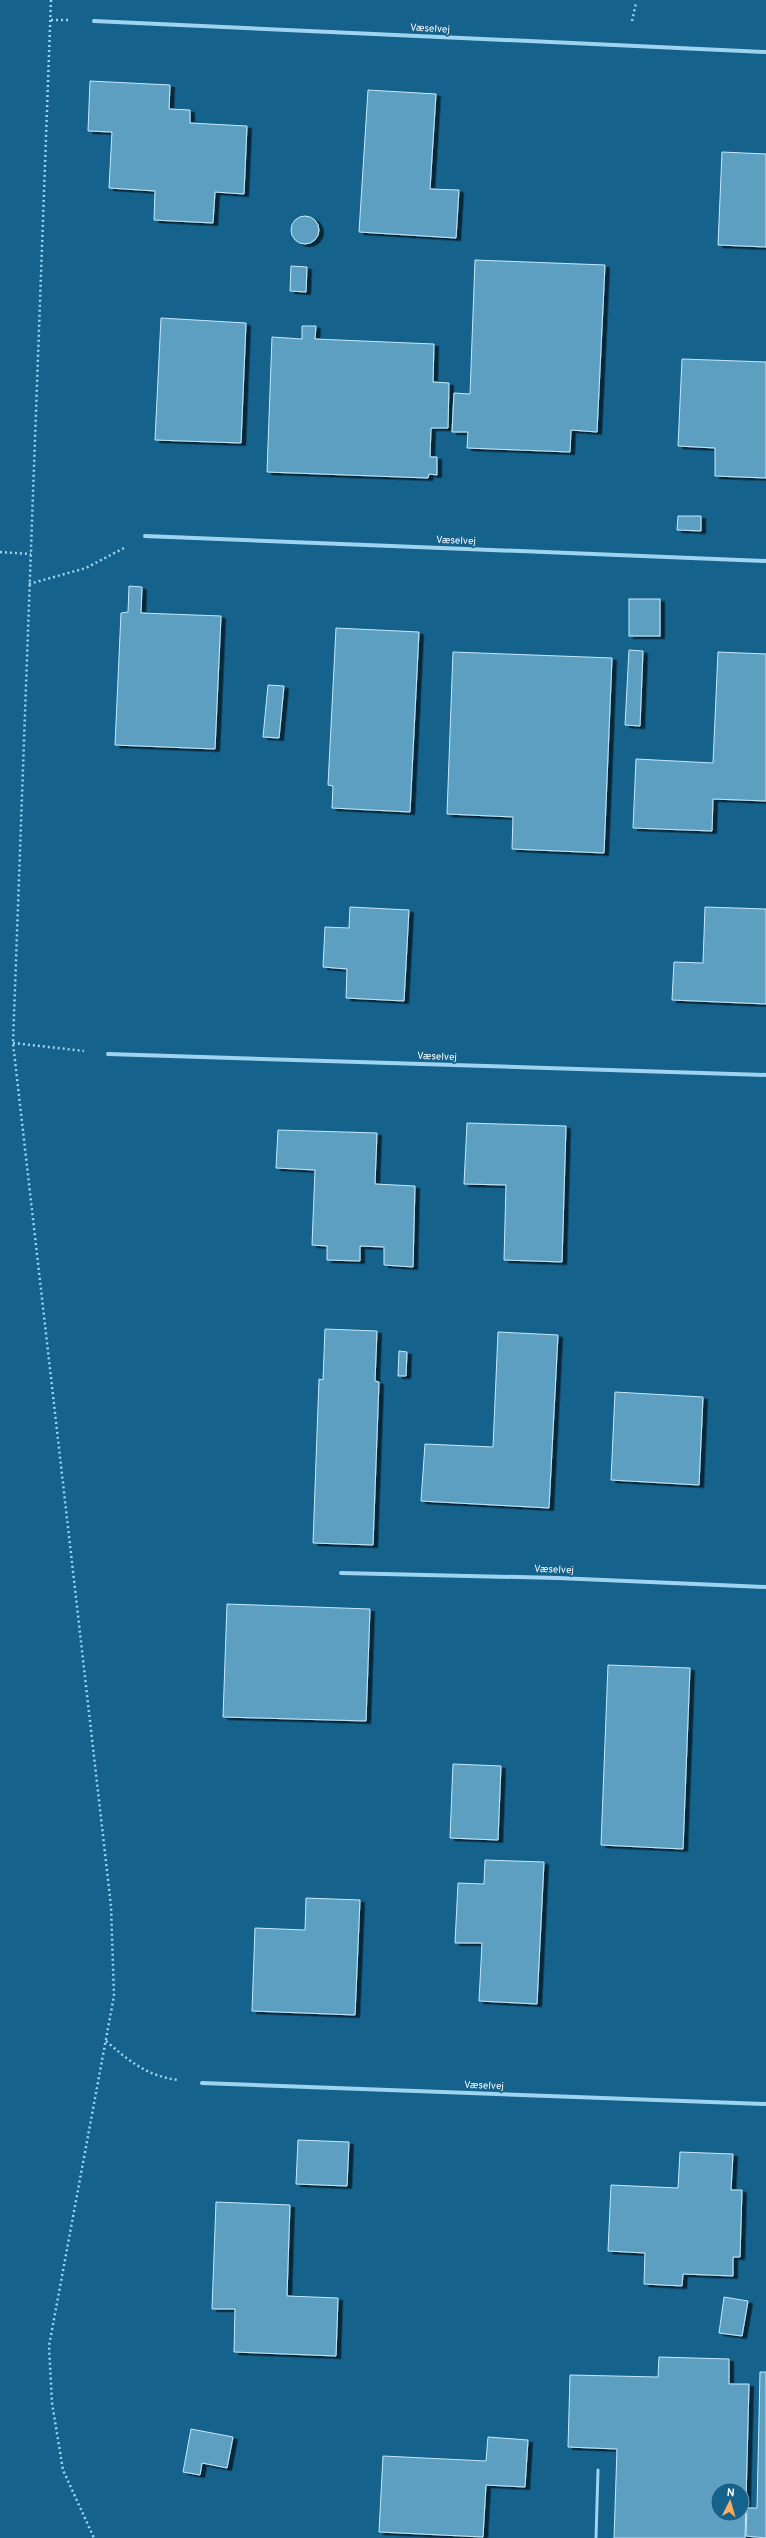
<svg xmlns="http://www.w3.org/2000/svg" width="766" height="2538" font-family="Overpass,sans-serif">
	<defs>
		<filter id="shadow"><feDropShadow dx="4.5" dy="2.5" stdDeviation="0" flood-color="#0009"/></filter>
	</defs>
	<rect width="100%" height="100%" fill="#15628c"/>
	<g fill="#5c9fc1" stroke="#c5e9fb" fill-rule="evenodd" filter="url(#shadow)">
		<polygon points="90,81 170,85 169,109 190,110 190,123 247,126 244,194 215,192 213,223 154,220 155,191 109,188 112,132 88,131"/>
		<polygon points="368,90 436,94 430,189 459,190 456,238 359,232"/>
		<polygon points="722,152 766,154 766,247 718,245"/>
		<circle cx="305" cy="230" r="14"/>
		<polygon points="475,260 605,265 597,432 571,430 570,452 467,448 468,432 452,432 454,393 470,394"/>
		<polygon points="291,266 307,267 306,292 290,291"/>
		<polygon points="161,318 246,323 241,443 155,440"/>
		<polygon points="302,326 316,326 315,339 434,344 433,382 449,383 448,428 431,428 430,457 437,457 437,475 429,474 428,478 267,472 272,337 302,339"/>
		<polygon points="682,359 766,362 766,478 715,476 715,448 678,446"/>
		<polygon points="678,516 701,516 701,531 677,530"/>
		<polygon points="129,586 142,587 141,613 221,616 215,749 115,745 121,613 128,612"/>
		<rect x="629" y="599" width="31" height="37"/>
		<polygon points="336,628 419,632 410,812 332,808 333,786 328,785"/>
		<polygon points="629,650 643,651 640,726 625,725"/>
		<polygon points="453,652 612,658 604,853 512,849 513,817 447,814"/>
		<polygon points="718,652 766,654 766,801 713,799 712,831 633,828 636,759 713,763"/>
		<polygon points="268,685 284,686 279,738 263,737"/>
		<polygon points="350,907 409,910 404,1001 346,998 347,969 323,967 325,927 349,928"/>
		<polygon points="705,907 766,909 766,1004 672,1000 674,962 703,963"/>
		<polygon points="467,1123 566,1126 562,1262 504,1260 506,1185 464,1184"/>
		<polygon points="278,1130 377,1133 375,1184 415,1186 413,1267 384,1265 384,1247 360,1246 360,1261 327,1260 327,1246 312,1245 315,1170 276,1168"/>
		<polygon points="325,1329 377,1331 375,1381 379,1382 373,1545 313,1543 319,1379 323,1380"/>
		<polygon points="498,1332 558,1335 549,1508 421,1501 425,1444 493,1447"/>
		<polygon points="399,1351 407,1352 406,1376 398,1376"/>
		<polygon points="615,1392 703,1397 699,1485 611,1480"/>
		<polygon points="227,1604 370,1609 366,1721 223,1717"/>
		<polygon points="608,1665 690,1668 683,1849 601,1845"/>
		<polygon points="453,1764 501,1766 498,1840 450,1838"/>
		<polygon points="485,1860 544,1862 537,2004 479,2001 482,1943 455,1943 458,1883 484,1884"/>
		<polygon points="306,1898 360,1900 355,2015 252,2011 255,1928 305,1930"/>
		<polygon points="298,2140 349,2142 347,2186 296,2184"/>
		<polygon points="680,2152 733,2154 731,2190 742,2190 740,2257 733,2257 733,2276 683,2274 682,2286 644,2284 645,2253 608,2251 611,2185 678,2188"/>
		<polygon points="216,2202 290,2205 287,2296 338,2298 336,2356 234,2352 235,2309 212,2309"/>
		<polygon points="724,2297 748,2301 742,2336 719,2333"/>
		<path d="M659,2357L729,2359V2384H749L745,2538H614L617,2449L568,2447L570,2375L658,2377ZM718,2490H742V2514H718Z"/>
		<polygon points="760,2372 766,2372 766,2538 746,2536 747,2508 757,2508"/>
		<polygon points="191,2429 233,2437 227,2468 202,2463 200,2475 183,2472"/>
		<polygon points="488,2437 528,2440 525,2487 486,2485 483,2537 379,2532 383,2456 486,2461"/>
	</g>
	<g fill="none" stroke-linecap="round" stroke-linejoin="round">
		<g stroke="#9fd4f0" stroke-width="2.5" stroke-dasharray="2 3" stroke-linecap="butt">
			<polyline points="51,0 13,1043 111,1906 114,1996 49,2346 52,2403 63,2470 94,2538"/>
			<polyline points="51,20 71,20"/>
			<polyline points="632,21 636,3"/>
			<polyline points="0,552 31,554"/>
			<polyline points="29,584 86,568 124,548"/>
			<polyline points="13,1043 84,1051"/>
			<path d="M106,2041C129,2061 147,2076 178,2080"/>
		</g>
		<polyline stroke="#9fd4f0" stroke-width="3" points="596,2538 598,2470"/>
		<g stroke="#9fd4f0" stroke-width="4">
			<polyline points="94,21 766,52"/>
			<polyline points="145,536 766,561"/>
			<polyline points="108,1054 766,1075"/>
			<polyline points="341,1573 558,1578 766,1587"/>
			<polyline points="202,2083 766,2104"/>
		</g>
	</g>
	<g text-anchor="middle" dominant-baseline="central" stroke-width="4" stroke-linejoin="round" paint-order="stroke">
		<g font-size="10" fill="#fff" stroke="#15628c">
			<text transform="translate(430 29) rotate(3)">Væselvej</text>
			<text transform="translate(456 541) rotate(2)">Væselvej</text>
			<text transform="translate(437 1057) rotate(2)">Væselvej</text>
			<text transform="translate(554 1570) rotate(2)">Væselvej</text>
			<text transform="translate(484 2086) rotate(2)">Væselvej</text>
		</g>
	</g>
	<g transform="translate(730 2502) rotate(5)"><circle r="19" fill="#15628c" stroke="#73a1ba"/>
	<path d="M0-3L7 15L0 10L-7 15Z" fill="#ffae5d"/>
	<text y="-6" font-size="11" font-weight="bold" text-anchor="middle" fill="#ffffff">N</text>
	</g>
</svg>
